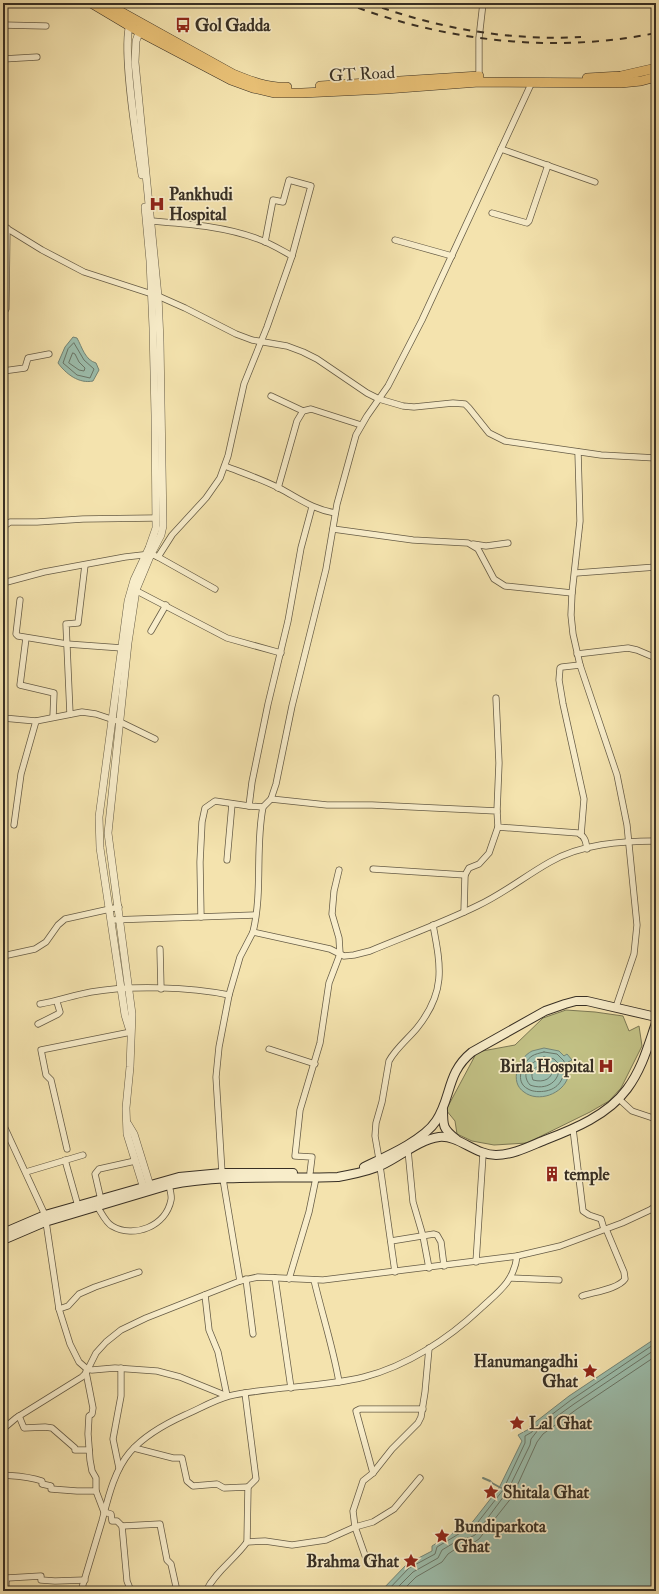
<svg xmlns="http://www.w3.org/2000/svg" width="659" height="1594" font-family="'IM FELL Double Pica',serif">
	<rect width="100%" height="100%" fill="#f4e3ae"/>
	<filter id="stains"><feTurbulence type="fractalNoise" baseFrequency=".005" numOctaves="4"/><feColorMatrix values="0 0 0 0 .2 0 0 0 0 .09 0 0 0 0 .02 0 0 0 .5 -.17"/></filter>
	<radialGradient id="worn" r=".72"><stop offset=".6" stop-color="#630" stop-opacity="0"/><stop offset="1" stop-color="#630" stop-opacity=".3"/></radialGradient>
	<polygon fill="#c2c185" stroke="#7c7854" points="566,1010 595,1012 623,1016 629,1031 639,1026 642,1046 621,1088 609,1101 590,1112 527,1143 494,1145 472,1141 457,1134 455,1121 446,1110 477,1052 515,1045 543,1018"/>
	<g fill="#9cbead" stroke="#748576">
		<path d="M73,337L77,338C82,347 85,360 96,363L99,370L93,381C79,384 66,374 58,363L65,347Z"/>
		<path d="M544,1048L559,1051L564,1056L567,1054L572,1060L568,1062C568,1067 569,1073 568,1077C563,1094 538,1103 524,1092C509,1082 518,1058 532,1051C536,1050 540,1049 544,1048Z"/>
		<polygon points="656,1338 656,1591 381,1591 407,1564 432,1551 432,1546 464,1526 467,1529 499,1488 522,1441 518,1435 529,1429 529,1427 569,1396"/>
	</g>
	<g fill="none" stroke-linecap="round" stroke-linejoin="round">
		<g stroke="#6a7668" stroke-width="1">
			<polygon points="74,343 84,360 94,369 90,378 77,375 63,363 68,349"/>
			<polygon points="73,353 75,354 79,362 85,368 84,371 79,370 69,363"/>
			<path d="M544,1052L557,1054L564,1061C566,1075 561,1088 546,1091C540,1092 533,1092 528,1089C514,1082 522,1063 532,1056C535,1054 540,1053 544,1052Z"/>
			<path d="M544,1057L554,1059L559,1064C561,1082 546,1091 530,1085C519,1072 532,1061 544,1057Z"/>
			<path d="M545,1064H551L553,1067C553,1079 544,1083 533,1080C529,1070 537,1065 545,1064Z"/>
			<polyline points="387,1591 409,1568 435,1554 437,1547 462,1532 467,1533 471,1531 503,1490 525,1443 525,1436 532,1432 534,1428 571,1400 656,1343"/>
			<polyline points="394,1591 413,1572 438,1558 442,1550 462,1538 469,1538 475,1535 507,1492 530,1445 531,1439 538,1430 574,1404 656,1349"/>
			<polyline points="402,1591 416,1577 442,1562 448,1554 463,1544 473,1543 479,1539 512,1497 537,1442 543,1434 577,1409 656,1356"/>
		</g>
		<polyline stroke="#748576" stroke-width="2" points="483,1478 490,1481 492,1483 501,1488"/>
		<defs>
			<g id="minor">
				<polyline points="3,25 46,26"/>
				<polyline points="3,59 37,57"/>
				<polyline points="479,78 479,38 483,3"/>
				<polyline points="501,149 595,182"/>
				<polyline points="492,213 527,223 529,221 548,165"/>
				<polyline points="3,226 42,250 84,272 158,296 185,308 236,334 252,340 287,346 303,352 317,359 367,393 379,399 403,406 414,407 453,403 465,404 469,408 489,433 505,441 601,455 656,458"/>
				<polyline points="395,240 452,256"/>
				<polyline points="265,242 273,200 283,202 289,180 311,186 292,256"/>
				<polyline points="3,313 6,309 7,228"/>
				<polyline points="3,371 25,368 28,358 49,354"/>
				<polyline points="271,396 303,411"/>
				<polyline points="578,452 580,521 572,593 571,615 573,634 580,665 617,775 627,825 637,925 634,954 616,1007"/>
				<path d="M225,466C243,473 261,479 279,488C300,499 312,509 335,513"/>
				<polyline points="278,488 297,421 303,411 311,409 361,425"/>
				<polyline points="3,527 10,522 37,522 83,519 155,518"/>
				<polyline points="333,529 413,540 468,543 478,549 494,579 505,586 572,593"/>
				<polyline points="473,544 486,546 508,543"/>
				<polyline points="158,557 215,589"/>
				<polyline points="576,573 656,567"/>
				<path d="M3,583L44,572L125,557L151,554L158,557L172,535L206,498L220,478L228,456L244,384L267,327L292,256C281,250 270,243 258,239C224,226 187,224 151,221"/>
				<polyline points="133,589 227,638 281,653"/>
				<polyline points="20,600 16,634 18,636 67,644 122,648"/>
				<polyline points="151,631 166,605"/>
				<polyline points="26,638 20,685 54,693 53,717"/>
				<polyline points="577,654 628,648 637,650 656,658"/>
				<polyline points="580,665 562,667 560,668 559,680 563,704 584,799 581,835"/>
				<polyline points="496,698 499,763 497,811"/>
				<polyline points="70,714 66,624 78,623 85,565"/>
				<polyline points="3,718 36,721 82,712 96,714 120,722 155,739"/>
				<path d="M271,799L327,805H372L497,811L498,827L578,833C585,836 586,842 587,849"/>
				<polyline points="263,807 249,806 252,782 268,704 288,621 301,548 312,507"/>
				<polyline points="14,825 21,774 36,721"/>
				<polyline points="227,860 232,804"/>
				<polyline points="373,869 465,875"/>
				<polyline points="464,912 465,875 469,868 479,864 489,853 498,827"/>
				<polyline points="201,917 200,862 202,822 205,808 215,801 249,806"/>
				<polyline points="111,920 255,915"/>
				<path d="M253,932C263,891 255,848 263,807L271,799L276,784L292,706L326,569L337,504L356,435L367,416L388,386L422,320L532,82"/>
				<polyline points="160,949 161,989"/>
				<polyline points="3,956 35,949 46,942 58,925 65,919 119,907"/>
				<path d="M40,1004C58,1001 74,995 91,992C130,985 190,987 229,995"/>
				<polyline points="38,1024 58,1014 60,1012 57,1002"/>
				<polyline points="269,1049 315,1064"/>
				<polyline points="619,1099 632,1111 656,1119"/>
				<polyline points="3,1124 45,1215 59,1309 70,1344 79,1362 87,1369 92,1370 115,1368 157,1371 180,1377 227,1396"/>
				<polyline points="573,1129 583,1211 589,1215 601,1219 604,1229"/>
				<polyline points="67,1149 51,1080 46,1075 41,1050 131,1032"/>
				<polyline points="408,1150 413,1202 423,1236 429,1268"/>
				<polyline points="65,1160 78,1206"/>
				<polyline points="26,1172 83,1155"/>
				<polyline points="310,1173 312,1157 295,1156 300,1110 320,1043 329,983 340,954 339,938 332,914 334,891 339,870"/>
				<polyline points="101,1200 95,1174 99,1169 135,1161"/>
				<path d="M97,1206C101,1212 106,1223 112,1226C134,1239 166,1226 171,1200C172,1196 170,1190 169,1185"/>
				<polyline points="391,1241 434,1234 437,1235 441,1242 444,1266"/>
				<polyline points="476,1262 483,1154"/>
				<path d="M395,1272L379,1159L375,1136L376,1123L382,1102L389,1061C396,1048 408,1039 417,1028C446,992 441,967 433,925"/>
				<polyline points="275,1278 291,1388"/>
				<polyline points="511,1278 559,1280"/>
				<polyline points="246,1279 253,1334"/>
				<polyline points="289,1279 309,1212 316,1178"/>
				<path d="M314,1280C322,1314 333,1347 339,1382"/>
				<polyline points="240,1281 258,1277 323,1280 517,1256 560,1246 622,1223 650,1210 656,1206"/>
				<polyline points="205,1295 209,1330 218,1352 227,1396"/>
				<path d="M582,1296C594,1292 618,1289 625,1279L624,1272L606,1229"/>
				<polyline points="59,1309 68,1306 79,1294 95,1287 139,1272"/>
				<polyline points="245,1393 256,1479 248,1487"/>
				<polyline points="19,1416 24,1428 45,1427 52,1428 75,1448 75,1450 89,1450"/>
				<path d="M3,1429L16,1418L82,1377L86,1373L96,1353L106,1342L121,1330L146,1318L240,1281L222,1173L216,1077L219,1047L229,995L240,957L253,932L330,949L344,956L354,955L370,951C406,936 442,923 477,906C503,894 525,876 550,862C581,844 621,841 656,841"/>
				<polyline points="134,1448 173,1458 182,1458 187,1481 193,1486 217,1484 224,1488 248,1487 247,1542"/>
				<polyline points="119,1468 113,1439 121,1396 121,1368"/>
				<polyline points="373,1473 356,1411 360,1409 423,1409"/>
				<path d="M3,1475C17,1476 28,1476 42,1481V1484L51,1486V1489L77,1491H96V1478L92,1471L90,1460L88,1434L89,1416L92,1414L93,1408L86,1372"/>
				<polyline points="96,1491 104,1512 111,1514 112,1521 117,1521 122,1526 127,1581 131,1591"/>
				<polyline points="122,1526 160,1524 167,1560 171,1564 177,1591"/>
				<polyline points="368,1564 355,1527 353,1511 363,1481 373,1473 392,1449 418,1423 421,1417 425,1392 429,1348"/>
				<polyline points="3,1581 6,1581 7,1578 41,1576 41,1580 55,1581 85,1580"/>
				<polyline points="6,1581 6,1591"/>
				<path d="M81,1591C88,1568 95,1545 102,1521C108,1498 114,1471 130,1452C145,1435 165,1424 185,1415C199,1409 214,1400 229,1396C273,1386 320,1388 364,1377C407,1366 448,1339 480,1309C498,1292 514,1282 517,1256"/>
				<path d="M206,1591C216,1571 234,1560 247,1542L265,1541L292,1545L326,1540L355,1527L373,1522L394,1509L420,1478"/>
			</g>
			<g id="tertiary">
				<path d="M131,22C120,41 138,149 142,175"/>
				<polyline points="141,27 136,41 135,62 158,296 160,341 163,526 161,535 151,554 136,590 128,643 108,833 132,1014 130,1067 126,1108 127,1134 145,1192"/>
				<polyline points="129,1028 125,1015 100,848 99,817 128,601 134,580 149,548 156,528 155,415 153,328 150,261 145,207"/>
				<polyline points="128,1124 134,1134 151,1189"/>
			</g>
			<g id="secondary">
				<path d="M443,1110C443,1126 443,1129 456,1139"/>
				<path d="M364,1167C385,1157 424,1140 436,1121C452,1097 446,1073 472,1052L545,1011L565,1004L576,1001H587L656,1017"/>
				<polyline points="3,1233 45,1215 179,1177 222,1173 293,1173"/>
				<path d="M3,1240L45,1222L169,1185C224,1174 281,1179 338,1177C352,1174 368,1172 382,1165C400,1157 418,1140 439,1137C459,1135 475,1155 496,1155C513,1155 530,1146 545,1140C574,1129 608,1115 627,1089C642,1069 648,1046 656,1023"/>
			</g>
			<g id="trunk">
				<polyline points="91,3 138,31 231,80 253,88 275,93 302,93 386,89 479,82 621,83 641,81 656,77"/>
				<path d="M105,3L233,74C250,81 268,88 287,87"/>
				<polyline points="587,78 621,76 656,68"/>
				<polyline points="320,86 479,76"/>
			</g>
		</defs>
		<use href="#minor" stroke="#665c46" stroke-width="7"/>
		<use href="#tertiary" stroke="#665c46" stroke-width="8"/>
		<use href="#secondary" stroke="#372f24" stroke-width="10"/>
		<use href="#trunk" stroke="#372f24" stroke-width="10"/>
		<use href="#minor" stroke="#f8edca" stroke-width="5.5"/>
		<use href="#tertiary" stroke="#f8edca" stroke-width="7"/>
		<use href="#secondary" stroke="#f8edca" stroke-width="8"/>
		<use href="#trunk" stroke="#eac277" stroke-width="9"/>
		<g stroke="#372f24" stroke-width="2" stroke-dasharray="7 7" stroke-linecap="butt">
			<path d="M345,3C443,41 552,54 656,33"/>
			<path d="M369,3C435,28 509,41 581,37"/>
		</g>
	</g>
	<defs>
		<symbol id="bus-bare" viewBox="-9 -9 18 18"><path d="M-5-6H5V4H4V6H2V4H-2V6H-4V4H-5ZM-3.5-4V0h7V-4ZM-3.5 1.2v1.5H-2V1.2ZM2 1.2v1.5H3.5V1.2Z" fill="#8f2418" stroke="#f8edca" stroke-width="2.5" paint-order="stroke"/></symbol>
		<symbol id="hospital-bare" viewBox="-9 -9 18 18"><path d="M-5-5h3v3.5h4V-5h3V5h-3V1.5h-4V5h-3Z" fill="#8f2418" stroke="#f8edca" stroke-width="2.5" paint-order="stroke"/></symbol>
		<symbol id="building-bare" viewBox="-9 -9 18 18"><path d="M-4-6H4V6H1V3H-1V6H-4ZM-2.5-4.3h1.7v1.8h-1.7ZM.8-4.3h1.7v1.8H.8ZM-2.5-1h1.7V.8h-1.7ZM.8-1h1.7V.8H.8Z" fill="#8f2418" stroke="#f8edca" stroke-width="2.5" paint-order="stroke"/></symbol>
		<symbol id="sight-bare" viewBox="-9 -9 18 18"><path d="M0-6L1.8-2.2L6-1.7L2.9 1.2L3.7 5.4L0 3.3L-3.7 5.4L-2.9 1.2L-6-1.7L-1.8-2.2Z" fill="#8f2418" stroke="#f8edca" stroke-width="2.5" paint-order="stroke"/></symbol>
	</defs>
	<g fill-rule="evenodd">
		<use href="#bus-bare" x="172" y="14" width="22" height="22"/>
		<use href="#hospital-bare" x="146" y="193" width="22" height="22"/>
		<use href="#hospital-bare" x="595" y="1055" width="22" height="22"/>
		<use href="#building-bare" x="541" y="1163" width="22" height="22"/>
		<use href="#sight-bare" x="579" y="1360" width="22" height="22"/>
		<use href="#sight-bare" x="506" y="1412" width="22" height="22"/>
		<use href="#sight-bare" x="480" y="1481" width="22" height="22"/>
		<use href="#sight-bare" x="431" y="1525" width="22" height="22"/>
		<use href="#sight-bare" x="400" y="1550" width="22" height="22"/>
	</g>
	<g text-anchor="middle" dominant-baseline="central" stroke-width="3.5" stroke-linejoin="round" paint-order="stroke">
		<g font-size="17" font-weight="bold" fill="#372f24" stroke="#f8edca" text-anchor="start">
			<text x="195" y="25">Gol Gadda</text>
			<text x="169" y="194">Pankhudi<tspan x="169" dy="20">Hospital</tspan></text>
			<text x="594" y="1066" text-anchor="end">Birla Hospital</text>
			<text x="564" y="1174">temple</text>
			<text x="578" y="1361" text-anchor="end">Hanumangadhi<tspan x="578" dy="20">Ghat</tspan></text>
			<text x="529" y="1423">Lal Ghat</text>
			<text x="503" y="1492">Shitala Ghat</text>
			<text x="454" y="1526">Bundiparkota<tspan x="454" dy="20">Ghat</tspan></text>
			<text x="399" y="1561" text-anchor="end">Brahma Ghat</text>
		</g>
		<g font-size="17" fill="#372f24" stroke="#f8edca">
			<text transform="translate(362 74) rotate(-3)">GT Road</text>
		</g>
	</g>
	<rect width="659" height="1594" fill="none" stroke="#f4e3ae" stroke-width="16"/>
	<rect x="4" y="4" width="651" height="1586" fill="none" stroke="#372f24" stroke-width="2"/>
	<rect x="8" y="8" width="643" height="1578" fill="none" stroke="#372f24"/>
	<rect width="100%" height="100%" filter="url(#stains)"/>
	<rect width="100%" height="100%" fill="url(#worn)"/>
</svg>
